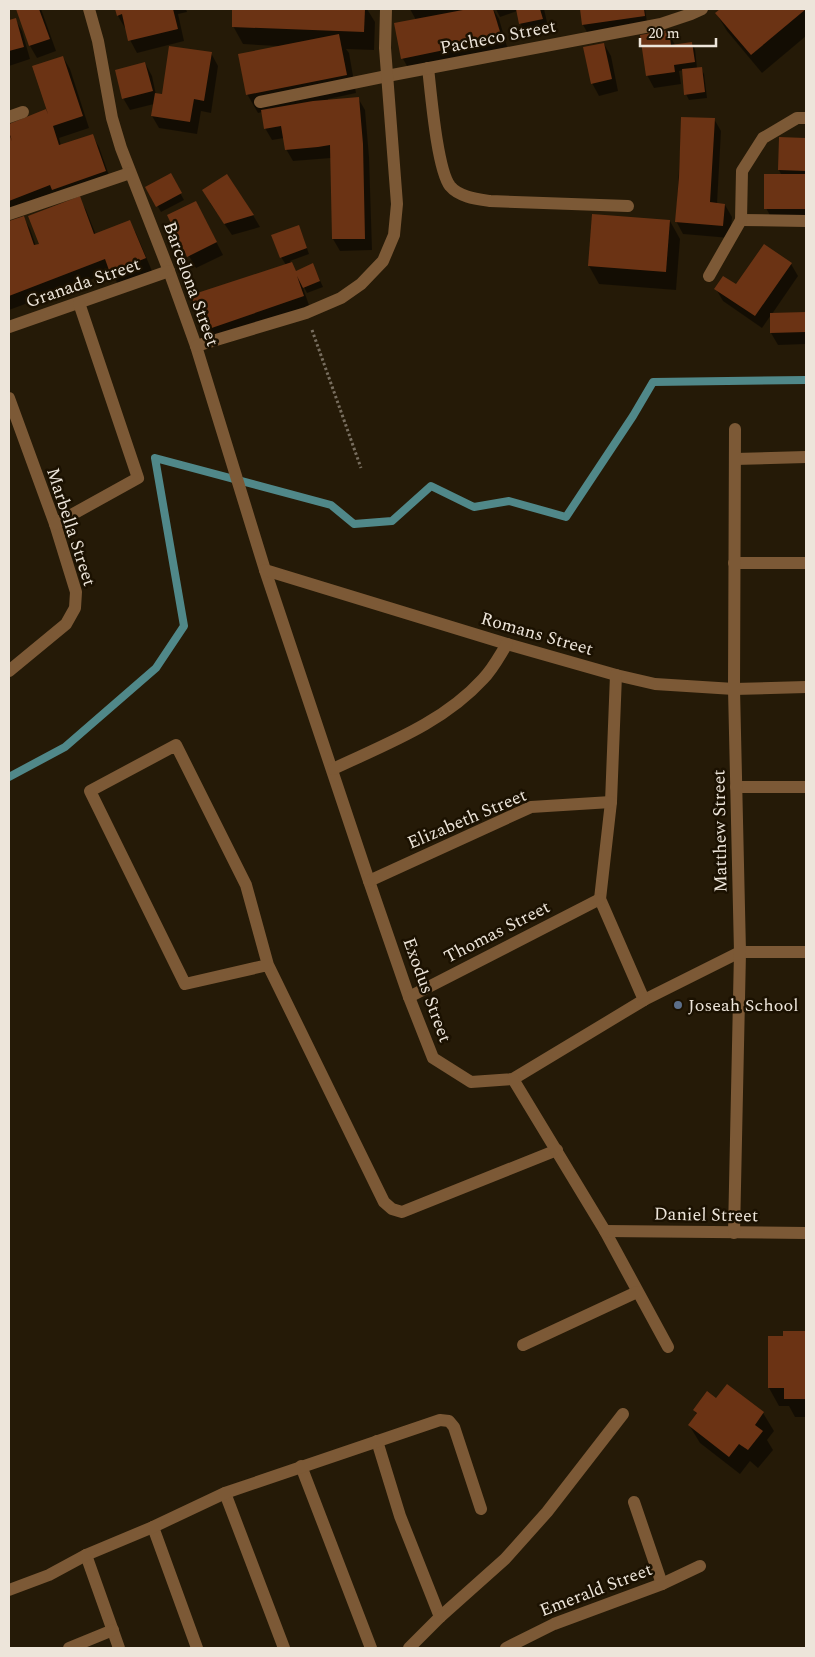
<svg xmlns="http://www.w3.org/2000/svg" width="815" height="1657" font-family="Spectral,serif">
	<rect width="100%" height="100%" fill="#251a07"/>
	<g fill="#0007">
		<polygon points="17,9 41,9 56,51 37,58 30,46"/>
		<polygon points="116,9 186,9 187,12 178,14 184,41 137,53 130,40 126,27 125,28 118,16"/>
		<polygon points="234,9 367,9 375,22 374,50 346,49 349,53 356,93 328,99 328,101 358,98 365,110 369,157 372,250 340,251 333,239 331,158 293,161 286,149 284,138 272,140 265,128 262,112 258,113 247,94 278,46 243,44 233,26"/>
		<polygon points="410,9 493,9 499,19 508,50 410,71 403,59 396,24 416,20"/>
		<polygon points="496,9 544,9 549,31 527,35 520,23 517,11 500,17"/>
		<polygon points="581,9 645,9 647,22 590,37 583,25"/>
		<polygon points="722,9 806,9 806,36 762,73 727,31 716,13"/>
		<polygon points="15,19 22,31 30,59 9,66 9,21"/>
		<polygon points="668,32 675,45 692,43 695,49 697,68 701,68 704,74 707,98 689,100 686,94 683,70 679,71 681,84 654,88 647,75"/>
		<polygon points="604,44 611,56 618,91 599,96 592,83"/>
		<polygon points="211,53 218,66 211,113 201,111 197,134 159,128 152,116 154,104 130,110 123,98 145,63 152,76 156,95 163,96"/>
		<polygon points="63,57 70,69 89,128 59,138 61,146 92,135 99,147 112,184 9,215 9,134 11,134 9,129 9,118 11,124 48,109"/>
		<polygon points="682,118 714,119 721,131 717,204 725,205 732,217 730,238 683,234 676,221"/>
		<polygon points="780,139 806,140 806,221 773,221 766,208 782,176 779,170"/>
		<polygon points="170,175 184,200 161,212 147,188"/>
		<polygon points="79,198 86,210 96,235 129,221 136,233 152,271 118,284 111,272 9,310 9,222 23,217 30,229 36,246 40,244"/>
		<polygon points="210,203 253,215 260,227 232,235"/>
		<polygon points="202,214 223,255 196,268 189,256"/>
		<polygon points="670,221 680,239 676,290 599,284 589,266"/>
		<polygon points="301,232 309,254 290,261 296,272 313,265 323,287 307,293 304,287 303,288 310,308 212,343 205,331 193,296 286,265 281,257"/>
		<polygon points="765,246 791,264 798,276 772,314 806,313 806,344 778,345 771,333 771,315 762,328 723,301 716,289 736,286"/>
		<polygon points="785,1332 806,1332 806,1417 795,1417 789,1406 779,1406 769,1388"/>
		<polygon points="727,1386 763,1413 774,1431 767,1440 773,1450 758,1468 750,1461 740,1474 700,1443 689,1425 697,1415 694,1410 717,1400"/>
	</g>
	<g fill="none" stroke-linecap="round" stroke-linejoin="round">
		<polyline stroke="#508889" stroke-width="8" points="9,777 65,747 156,668 184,626 155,458 331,505 354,524 392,521 431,486 474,507 509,501 566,517 633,416 653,382 806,380"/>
	</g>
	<g fill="#6b3314">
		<polygon points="16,9 39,9 50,39 29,46"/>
		<polygon points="115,9 173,9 178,29 128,41 122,14 117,16"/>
		<polygon points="232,9 365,9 364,32 232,27"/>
		<polygon points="468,9 493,9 502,38 401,59 394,23"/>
		<polygon points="516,9 540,9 543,19 519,24"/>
		<polygon points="580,9 644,9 645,16 582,25"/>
		<polygon points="720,9 806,9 751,55 715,13"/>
		<polygon points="16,18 24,47 9,51 9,20"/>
		<polygon points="669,30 671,45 692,42 695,62 674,65 675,72 646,76 640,35"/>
		<polygon points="339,34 347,75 246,95 238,54"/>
		<polygon points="604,43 612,79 591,84 583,47"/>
		<polygon points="169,46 212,52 204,101 194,99 190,122 151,116 155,93 162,94"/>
		<polygon points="63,56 83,116 53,126 59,145 93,134 106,171 52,190 50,185 9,201 9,134 12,141 9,132 9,124 46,109 48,114 32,66"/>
		<polygon points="145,62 153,91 122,99 115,70"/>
		<polygon points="702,67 705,92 684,95 682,69"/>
		<polygon points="359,97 363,144 365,239 332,239 330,145 318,147 285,150 281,126 264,129 261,110 313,101"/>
		<polygon points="681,117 715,118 710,202 725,204 723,226 675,222 679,177"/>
		<polygon points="779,137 806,138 806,171 778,170"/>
		<polygon points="171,173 182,193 156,207 145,187"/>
		<polygon points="227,174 254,215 224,224 202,190"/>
		<rect x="764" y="174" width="42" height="35"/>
		<polygon points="80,196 94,234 130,220 146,258 110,273 105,259 9,296 9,221 24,216 34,245 39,244 28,216"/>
		<polygon points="196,201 217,242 187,257 167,215"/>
		<polygon points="592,214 670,220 666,272 588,266"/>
		<polygon points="299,225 307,248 280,258 271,235"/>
		<polygon points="764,244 792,263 755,316 714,289 723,276 736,284"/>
		<polygon points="292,262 296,271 313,263 320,281 303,288 297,276 304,296 203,331 191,295"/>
		<polygon points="806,312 806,332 770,333 770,313"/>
		<polygon points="783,1331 806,1331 806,1399 784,1399 784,1388 768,1388 768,1336 783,1336"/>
		<polygon points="727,1384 764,1412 755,1425 763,1431 748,1450 739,1444 729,1457 688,1425 697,1413 693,1410 707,1391 716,1398"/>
	</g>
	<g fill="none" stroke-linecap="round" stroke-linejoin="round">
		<polyline stroke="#786e5f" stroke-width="3" stroke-dasharray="2.5 2.5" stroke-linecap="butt" points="312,330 361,468"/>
		<g stroke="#7c5936" stroke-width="12">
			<polyline points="89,9 98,41 112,118 121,148 169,271 196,346 265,570 369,881 409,997 433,1058 471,1082 513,1079 644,1000 740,952 806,952"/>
			<path d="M428,68C431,93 437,169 450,186C459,197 477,199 490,201L628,206"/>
			<polyline points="260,102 387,76 661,24 691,14 702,9"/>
			<polyline points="9,117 23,112"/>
			<polyline points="9,214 130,173"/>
			<polyline points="741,220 806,221"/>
			<polyline points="709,276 741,220 742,171 763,138 797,118 806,118"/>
			<polyline points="9,327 169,271"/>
			<polyline points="196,346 306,313 341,298 361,284 383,261 394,235 397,204 385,48 386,9"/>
			<polyline points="9,398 55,524 76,592 75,608 66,624 9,671"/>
			<polyline points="735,459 806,457"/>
			<polyline points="55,524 138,478 79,303"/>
			<polyline points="734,563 806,563"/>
			<polyline points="265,570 507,644 616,675 655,684 734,689 806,687"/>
			<polyline points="616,675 611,802 600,899 644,1000"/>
			<path d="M333,769C386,744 443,723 483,679C493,669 500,655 507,644"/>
			<polyline points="736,787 806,787"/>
			<polyline points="369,881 531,807 611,802"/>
			<polyline points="268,965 185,984 90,791 176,745 246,885 268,965 384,1202 392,1209 402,1212 557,1150"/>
			<polyline points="409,997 600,899"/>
			<polyline points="513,1079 605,1231 668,1347"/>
			<polyline points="605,1231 806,1233"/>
			<polyline points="734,1233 740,952 734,689 735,429"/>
			<polyline points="523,1345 637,1292"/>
			<polyline points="377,1441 400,1516 440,1617"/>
			<polyline points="301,1466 371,1648"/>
			<polyline points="225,1493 284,1648"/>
			<polyline points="634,1502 662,1584"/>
			<polyline points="153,1527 197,1648"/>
			<polyline points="86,1555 119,1648"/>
			<polyline points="9,1590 49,1575 86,1555 153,1527 225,1493 440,1420 449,1421 454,1427 481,1509"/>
			<polyline points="69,1648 113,1630"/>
			<polyline points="409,1648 440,1617 505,1559 547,1512 623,1414"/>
			<polyline points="506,1648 554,1624 662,1584 700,1566"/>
		</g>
	</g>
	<circle fill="#5c6f8a" stroke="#1b1101" stroke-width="2" cx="678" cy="1005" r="5"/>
	<g text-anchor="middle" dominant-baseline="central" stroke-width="5" stroke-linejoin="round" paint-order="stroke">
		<g font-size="18" fill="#ede5da" stroke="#1b1101">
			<text transform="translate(498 37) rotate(-11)">Pacheco Street</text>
			<text transform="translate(83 283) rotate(-19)">Granada Street</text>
			<text transform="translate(191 284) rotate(70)">Barcelona Street</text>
			<text transform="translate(71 527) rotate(72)">Marbella Street</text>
			<text transform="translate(537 634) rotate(16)">Romans Street</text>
			<text transform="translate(467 819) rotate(-23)">Elizabeth Street</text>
			<text transform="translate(720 831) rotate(-91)">Matthew Street</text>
			<text transform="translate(497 932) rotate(-27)">Thomas Street</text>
			<text transform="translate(427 990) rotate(70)">Exodus Street</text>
			<text transform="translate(706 1215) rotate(1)">Daniel Street</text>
			<text transform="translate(596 1590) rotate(-21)">Emerald Street</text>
		</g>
		<g font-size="18" fill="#ede5da" stroke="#1b1101" text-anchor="start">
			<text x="688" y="1005">Joseah School</text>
		</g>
	</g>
	<rect width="815" height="1657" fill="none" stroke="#ede5da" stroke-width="20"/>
	<path d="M640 38v8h76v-8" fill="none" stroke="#ede5da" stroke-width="2.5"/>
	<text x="648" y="38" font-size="15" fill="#ede5da" stroke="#1b1101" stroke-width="4" paint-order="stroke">20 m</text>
</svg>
